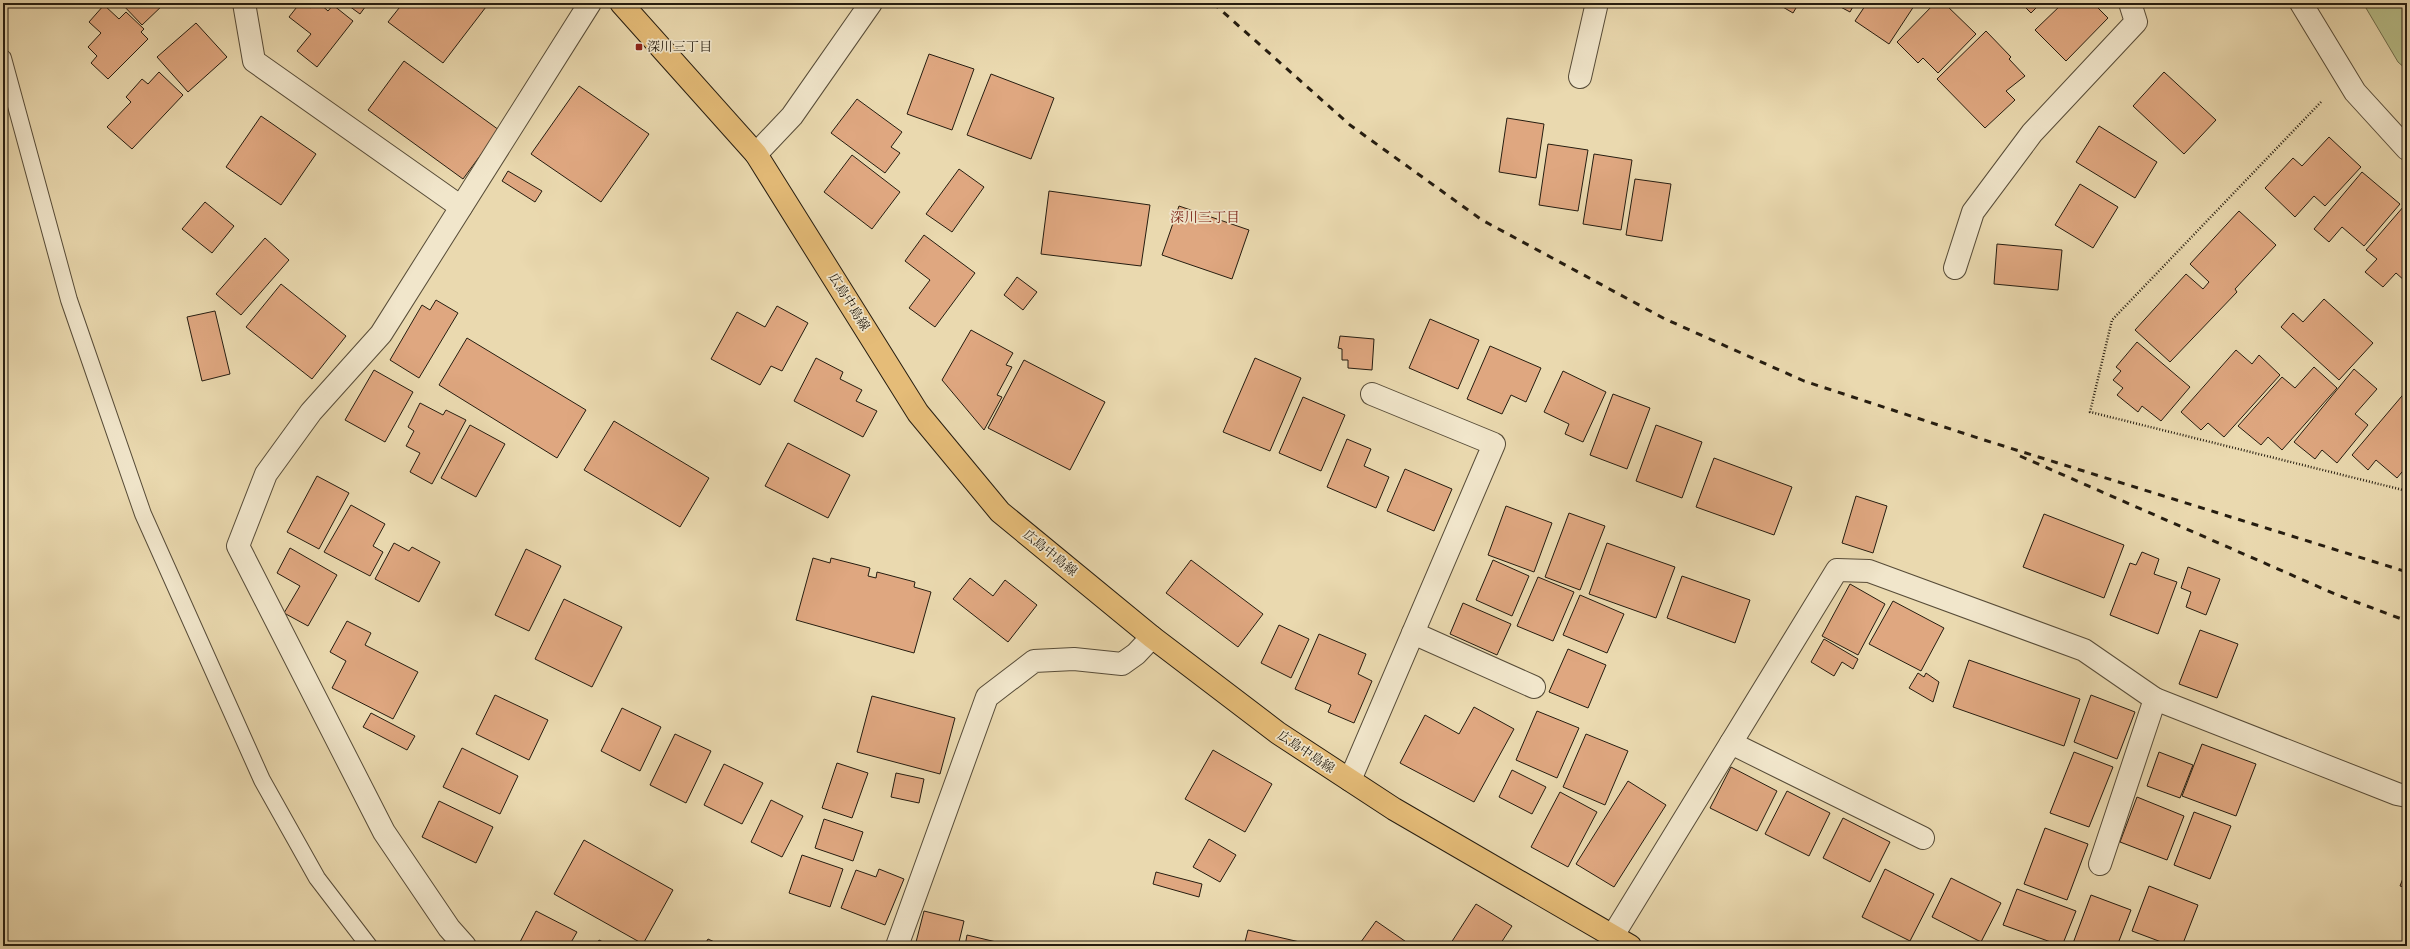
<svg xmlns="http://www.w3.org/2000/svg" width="2410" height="949" font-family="Cardo,'Noto Serif JP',serif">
	<rect width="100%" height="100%" fill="#ead9af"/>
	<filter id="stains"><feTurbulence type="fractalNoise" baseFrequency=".005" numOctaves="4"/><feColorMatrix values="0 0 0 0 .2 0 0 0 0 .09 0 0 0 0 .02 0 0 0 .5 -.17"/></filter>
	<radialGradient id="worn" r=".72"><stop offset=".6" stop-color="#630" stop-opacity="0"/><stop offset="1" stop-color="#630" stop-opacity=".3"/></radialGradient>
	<polygon fill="#b8bf8a" stroke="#6f6e4d" points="2363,3 2407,3 2407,70 2398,62"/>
	<g fill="#dfa780" stroke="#261d10">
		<polygon points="121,3 165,3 142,25"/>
		<polygon points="300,3 304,3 311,8 315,3 319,3 328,11 333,5 353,21 317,67 297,51 311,34 289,17"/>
		<polygon points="345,3 368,3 360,14"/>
		<polygon points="403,3 489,3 443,63 388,22"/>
		<polygon points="1776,3 1799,3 1793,13"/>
		<polygon points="1833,3 1855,3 1850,12"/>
		<polygon points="1867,3 1916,3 1889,44 1855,21"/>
		<polygon points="1935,3 1944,3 1976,34 1938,73 1923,58 1918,63 1897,42"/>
		<polygon points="2021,3 2041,3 2031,13"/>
		<polygon points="2063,3 2093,3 2108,18 2066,61 2035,30"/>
		<polygon points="104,5 119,19 126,12 144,29 141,32 148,39 108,79 91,63 97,56 88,47 101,33 89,22"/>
		<polygon points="196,23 227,57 188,92 157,57"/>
		<polygon points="1986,31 2011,57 2009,59 2025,76 2006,91 2015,100 1985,128 1937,79"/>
		<polygon points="929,54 974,69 952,130 907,114"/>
		<polygon points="404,61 499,130 463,179 368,110"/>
		<polygon points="159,72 183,95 132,149 107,127 131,102 126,97 142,79 148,84"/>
		<polygon points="2164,72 2216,120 2184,154 2133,106"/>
		<polygon points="991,74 1054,98 1031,159 967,135"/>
		<polygon points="579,86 649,134 601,202 531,154"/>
		<polygon points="857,99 902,132 891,147 900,153 885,173 831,133"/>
		<polygon points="261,116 316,154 281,205 226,167"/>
		<polygon points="1507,118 1544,124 1536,178 1499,172"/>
		<polygon points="2099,126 2157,162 2135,198 2076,162"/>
		<polygon points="2329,137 2361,167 2325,206 2314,196 2295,217 2265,188 2293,158 2302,166"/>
		<polygon points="1548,144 1588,150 1578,211 1539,205"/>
		<polygon points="1594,154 1632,160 1621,230 1583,224"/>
		<polygon points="852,155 900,192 872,229 824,192"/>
		<polygon points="959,169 984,187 952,232 926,214"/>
		<polygon points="508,171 542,191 535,202 502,181"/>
		<polygon points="2362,172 2400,204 2364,246 2342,227 2329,242 2314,229"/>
		<polygon points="1635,179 1671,184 1662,241 1626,235"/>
		<polygon points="2080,184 2118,207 2093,248 2055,225"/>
		<polygon points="1049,191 1150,205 1141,266 1041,254"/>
		<polygon points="205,202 234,226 212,253 182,229"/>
		<polygon points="1179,206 1249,230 1232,279 1162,255"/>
		<polygon points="2404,206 2407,209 2407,279 2405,281 2396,273 2383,287 2365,272 2377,259 2366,250"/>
		<polygon points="2239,211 2276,245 2235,289 2237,292 2170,362 2135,330 2186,274 2203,289 2209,282 2190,264"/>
		<polygon points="924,235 975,273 935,327 909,308 930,280 905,261"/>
		<polygon points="265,238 289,260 241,315 216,294"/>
		<polygon points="1997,244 2062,250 2058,290 1994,284"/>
		<polygon points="1017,277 1037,292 1023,310 1004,295"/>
		<polygon points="281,284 346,336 312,379 246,327"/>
		<polygon points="2324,299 2373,343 2339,380 2281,327 2293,313 2303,322"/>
		<polygon points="436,300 458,313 419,378 390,360 422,305 430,310"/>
		<polygon points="777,306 808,323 782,371 771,366 760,385 711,359 737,312 765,327"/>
		<polygon points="215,311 230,374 202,381 187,317"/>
		<polygon points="1430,319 1479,340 1458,389 1409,368"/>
		<polygon points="971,330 1013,353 1006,365 1012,367 997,395 1002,397 984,430 942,380"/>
		<polygon points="1340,336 1374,339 1372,370 1348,368 1348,360 1342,360 1342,349 1338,348"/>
		<polygon points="467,338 586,410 557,458 439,385"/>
		<polygon points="2137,342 2190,387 2161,421 2142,406 2138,412 2117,395 2123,388 2113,380 2121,371 2116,367"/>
		<polygon points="1490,346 1541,368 1526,402 1511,395 1502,414 1467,399"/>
		<polygon points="2236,350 2252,364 2259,355 2280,375 2224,437 2208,423 2201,430 2181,412"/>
		<polygon points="816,358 843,372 840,379 862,390 856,401 877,411 863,437 794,401"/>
		<polygon points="1255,358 1301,378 1270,451 1223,432"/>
		<polygon points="1024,360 1105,402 1070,470 988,428"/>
		<polygon points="2314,367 2337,388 2282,450 2268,437 2261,445 2238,426 2282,377 2295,388"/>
		<polygon points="2354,369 2377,389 2355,414 2368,425 2337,463 2322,450 2315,459 2294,442"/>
		<polygon points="374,370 413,392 385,442 345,420"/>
		<polygon points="1563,371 1606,392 1583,442 1565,434 1569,424 1544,412"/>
		<polygon points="2407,390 2407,466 2397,478 2376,460 2368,470 2352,455"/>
		<polygon points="1613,394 1650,408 1627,469 1590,455"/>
		<polygon points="1303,397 1345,415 1321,471 1279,453"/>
		<polygon points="420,403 443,415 446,410 466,420 432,484 410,472 420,453 406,446 414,431 408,427"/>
		<polygon points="614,421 709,478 680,527 584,470"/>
		<polygon points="470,425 505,444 476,497 441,478"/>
		<polygon points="1656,425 1702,442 1682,498 1636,481"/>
		<polygon points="1347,439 1371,449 1364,466 1389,477 1376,508 1327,487"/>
		<polygon points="788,443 850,475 828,518 765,486"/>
		<polygon points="1714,458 1792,487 1774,535 1696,507"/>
		<polygon points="1405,469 1452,489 1434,531 1387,511"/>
		<polygon points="317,476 349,493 319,549 287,532"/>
		<polygon points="1856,496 1887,506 1873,553 1842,543"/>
		<polygon points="351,505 385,524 373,546 383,552 370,576 324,552"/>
		<polygon points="1506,506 1552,523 1534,572 1488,555"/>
		<polygon points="1569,513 1605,526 1580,590 1545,577"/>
		<polygon points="2044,514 2124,545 2104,598 2023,567"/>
		<polygon points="394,543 409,551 412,547 440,562 419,602 375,579"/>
		<polygon points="1607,543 1675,567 1656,618 1589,594"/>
		<polygon points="290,548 337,575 308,626 284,613 300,586 277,573"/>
		<polygon points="526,549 561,566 529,631 495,615"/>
		<polygon points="2142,552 2159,559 2154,574 2177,582 2158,634 2110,615 2130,563 2136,565"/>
		<polygon points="813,558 830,563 831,558 870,568 868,576 876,578 877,572 915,582 914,587 931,592 914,653 796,620"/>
		<polygon points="1191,560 1263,614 1238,647 1166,593"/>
		<polygon points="1493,560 1529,576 1512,616 1476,600"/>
		<polygon points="2188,567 2220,579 2206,615 2186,607 2191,592 2181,588"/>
		<polygon points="1682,576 1750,600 1735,643 1667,618"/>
		<polygon points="1538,577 1574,592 1553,641 1517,626"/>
		<polygon points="970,578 993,596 1005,580 1037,605 1008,642 953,599"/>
		<polygon points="1850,584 1885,604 1858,655 1822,636"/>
		<polygon points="1580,595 1624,614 1607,653 1563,635"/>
		<polygon points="564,599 622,627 592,687 535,659"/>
		<polygon points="1893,601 1944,628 1921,671 1869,644"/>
		<polygon points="1463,603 1511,624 1497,655 1450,634"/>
		<polygon points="347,621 371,633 365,645 418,672 393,719 332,688 346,661 330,652"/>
		<polygon points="1279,625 1309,639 1291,678 1261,663"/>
		<polygon points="2200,630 2238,644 2217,698 2179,684"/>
		<polygon points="1319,634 1366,654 1358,674 1372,681 1354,723 1328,712 1331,705 1295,689"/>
		<polygon points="1824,639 1858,659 1853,669 1842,662 1834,676 1811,662"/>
		<polygon points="1568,649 1606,665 1588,708 1549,692"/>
		<polygon points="1969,660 2080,699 2064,746 1953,707"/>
		<polygon points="1918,673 1924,677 1926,673 1939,682 1933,702 1909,688"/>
		<polygon points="495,695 548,720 529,760 476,734"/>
		<polygon points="2091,695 2135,712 2117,759 2074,742"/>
		<polygon points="872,696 955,718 940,774 857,752"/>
		<polygon points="1474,707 1514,729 1474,802 1400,763 1425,715 1459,734"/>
		<polygon points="622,708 661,727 640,771 601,751"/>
		<polygon points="1537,711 1579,728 1557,778 1516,760"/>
		<polygon points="371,713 415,736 407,750 363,727"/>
		<polygon points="675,734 711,751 686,803 650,785"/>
		<polygon points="1586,734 1628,751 1605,805 1563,787"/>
		<polygon points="2202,744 2256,764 2236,816 2182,796"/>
		<polygon points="462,748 518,776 500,814 443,787"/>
		<polygon points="1213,750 1272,784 1245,832 1185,799"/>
		<polygon points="2074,752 2113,767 2089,827 2050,813"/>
		<polygon points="2159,752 2193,765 2180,798 2147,786"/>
		<polygon points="837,763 868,773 852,818 822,808"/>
		<polygon points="724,764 763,783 742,824 704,805"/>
		<polygon points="1731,767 1777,791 1757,831 1710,808"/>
		<polygon points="1512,770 1546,787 1532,814 1499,797"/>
		<polygon points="896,773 924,779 919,803 891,797"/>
		<polygon points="1628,781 1666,805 1614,887 1576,864"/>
		<polygon points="1787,791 1830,813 1809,856 1765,834"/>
		<polygon points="1560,792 1597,812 1568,867 1531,847"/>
		<polygon points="2137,797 2184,816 2167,860 2120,842"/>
		<polygon points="771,800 803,816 782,857 751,842"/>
		<polygon points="439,801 493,827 476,863 422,837"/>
		<polygon points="2194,812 2231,826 2210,879 2174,865"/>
		<polygon points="1843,818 1890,842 1870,882 1823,858"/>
		<polygon points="824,819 863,832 853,861 815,848"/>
		<polygon points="2045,828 2088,844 2067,900 2024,884"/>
		<polygon points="1209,839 1236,855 1220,882 1193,867"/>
		<polygon points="584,840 673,890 643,944 554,894"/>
		<polygon points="802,855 843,869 830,907 789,893"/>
		<polygon points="2407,868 2407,888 2400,886"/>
		<polygon points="879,869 904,879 885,925 841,908 856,870 876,877"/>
		<polygon points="1885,869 1934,894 1910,941 1862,917"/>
		<polygon points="1156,872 1202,884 1199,897 1153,884"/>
		<polygon points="1951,878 2001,903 1981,942 1932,917"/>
		<polygon points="2149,886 2198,905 2182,946 2172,946 2132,931"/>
		<polygon points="2017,889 2076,911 2062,946 2003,925"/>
		<polygon points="2091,895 2131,910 2117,946 2072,946"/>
		<polygon points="1476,904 1512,926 1499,946 1449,946"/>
		<polygon points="536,911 577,932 569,946 518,946"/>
		<polygon points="924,911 964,921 958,946 915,946"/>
		<polygon points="1376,921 1412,946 1358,946"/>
		<polygon points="1248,930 1304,943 1303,946 1244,946"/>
		<polygon points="967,935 1013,946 965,946"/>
		<polygon points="708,939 723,946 704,946"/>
		<polygon points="599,940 611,946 596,946"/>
	</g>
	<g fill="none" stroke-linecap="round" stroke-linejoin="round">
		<defs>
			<polyline id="service" points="3,58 69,300 143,514 262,780 317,878 369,946"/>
			<g id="minor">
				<polyline points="244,3 254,61 461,207"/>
				<polyline points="1580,77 1596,7 1595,3"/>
				<polyline points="756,154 792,116 871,3"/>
				<polyline points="1955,268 1973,212 2032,133 2136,22 2130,3"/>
				<polyline points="1413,633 1534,687"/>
				<polyline points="1731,743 1923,838"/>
				<polyline points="1350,780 1494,444 1372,394"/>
				<polyline points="2100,864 2155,699"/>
				<polyline points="1612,937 1837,570 1869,571 2084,650 2155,699 2397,794 2407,796"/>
				<polyline points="465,946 449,928 384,832 238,546 266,474 311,412 381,334 590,3"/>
				<polyline points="897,946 987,697 1034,661 1074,659 1122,664 1136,654 1152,637"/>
			</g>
			<polyline id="tertiary" points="2301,3 2355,92 2407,149"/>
			<polyline id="primary" points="621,3 756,154 918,413 1000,512 1152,637 1278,733 1394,809 1630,946"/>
		</defs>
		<use href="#service" stroke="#574c38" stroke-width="18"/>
		<use href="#minor" stroke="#574c38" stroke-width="24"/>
		<use href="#tertiary" stroke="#574c38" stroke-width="24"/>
		<use href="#primary" stroke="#261d10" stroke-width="24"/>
		<polyline stroke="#261d10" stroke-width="2.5" stroke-dasharray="1 2" stroke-linecap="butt" points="2321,102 2112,320 2090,412 2407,491"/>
		<use href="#service" stroke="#f1e6cb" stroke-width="16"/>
		<use href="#minor" stroke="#f1e6cb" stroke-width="22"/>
		<use href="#tertiary" stroke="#f1e6cb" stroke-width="22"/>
		<use href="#primary" stroke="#e5bc78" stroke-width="22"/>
		<g stroke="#261d10" stroke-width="3" stroke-dasharray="7 7" stroke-linecap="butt">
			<polyline points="1213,3 1350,125 1482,220 1665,319 1804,381 1981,439 2407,572"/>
			<polyline points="2020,456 2335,594 2407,621"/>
		</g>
	</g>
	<rect fill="#8f2418" stroke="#f1e6cb" stroke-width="1.5" x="635" y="43" width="8" height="8" rx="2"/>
	<g text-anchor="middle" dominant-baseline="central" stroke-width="3.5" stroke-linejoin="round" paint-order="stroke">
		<g font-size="13" fill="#261d10" stroke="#f1e6cb" text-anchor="start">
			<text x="647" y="47">深川三丁目</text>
		</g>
		<g font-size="13" fill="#261d10" stroke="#f1e6cb">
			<text transform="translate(849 302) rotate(58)">広島中島線</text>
			<text transform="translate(1050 553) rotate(39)">広島中島線</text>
			<text transform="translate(1306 752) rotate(34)">広島中島線</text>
		</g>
		<g font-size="14" fill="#7a1f14" stroke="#f1e6cb">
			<text x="1205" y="217">深川三丁目</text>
		</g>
	</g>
	<rect width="2410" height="949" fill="none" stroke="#ead9af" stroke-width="16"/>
	<rect x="4" y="4" width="2402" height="941" fill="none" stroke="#261d10" stroke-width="2"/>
	<rect x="8" y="8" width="2394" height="933" fill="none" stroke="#261d10"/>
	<rect width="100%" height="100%" filter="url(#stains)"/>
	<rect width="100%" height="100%" fill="url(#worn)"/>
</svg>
